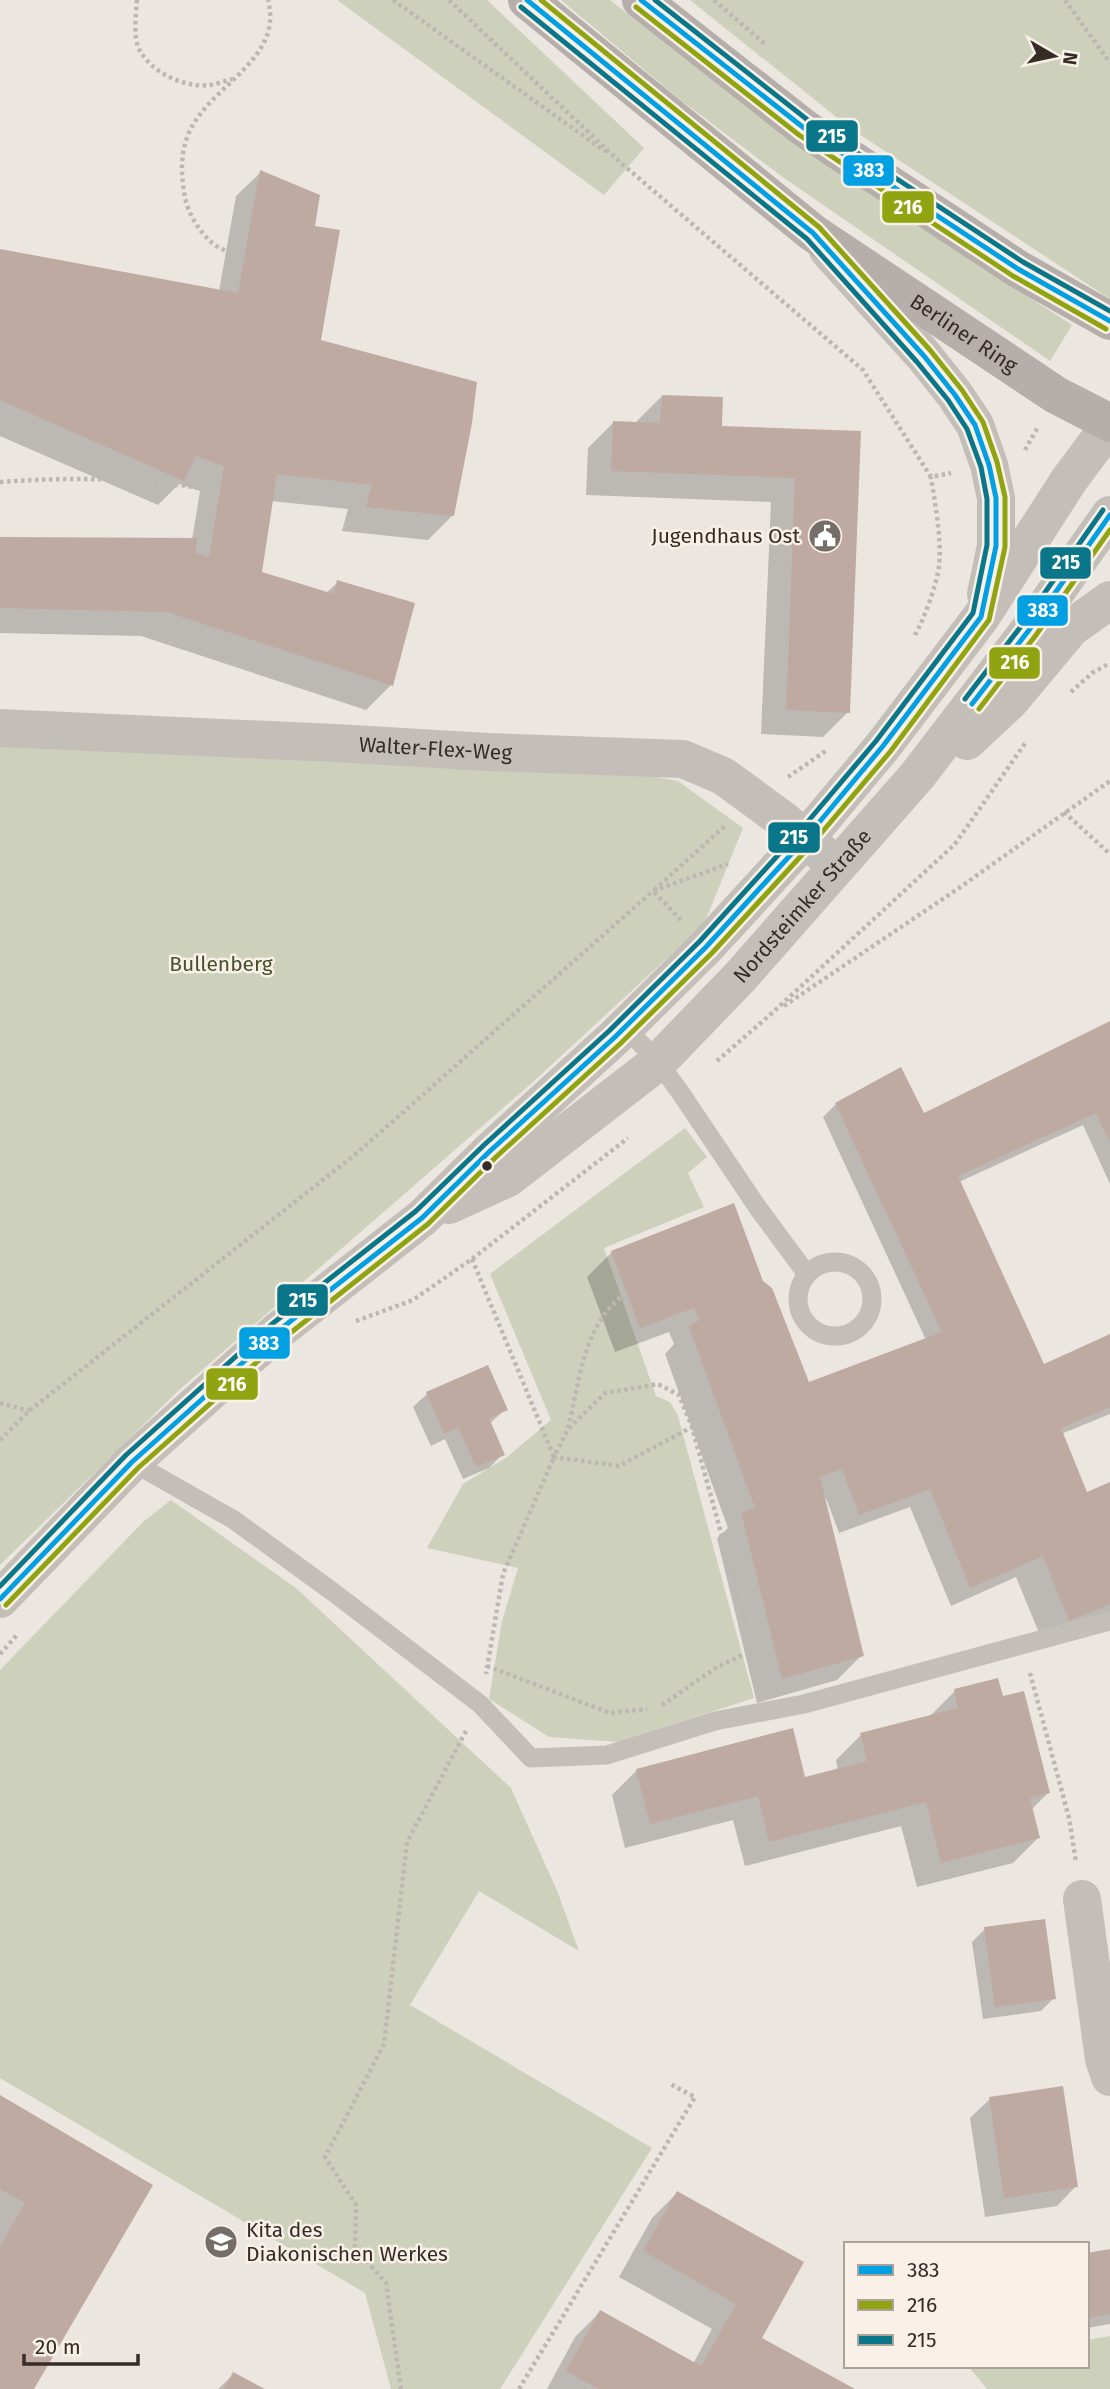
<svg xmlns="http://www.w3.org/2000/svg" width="1110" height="2389" font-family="'Fira Sans',sans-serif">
	<rect width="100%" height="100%" fill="#ece6e0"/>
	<g fill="#cdd1bb">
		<polygon points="337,0 487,0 644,148 604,195"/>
		<polygon points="561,0 610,0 792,142 1072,325 1050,361 784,178 678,98"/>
		<polygon points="690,0 1110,0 1110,299 850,128"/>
		<polygon points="0,729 524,752 678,781 743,828 704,924 534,1081 178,1391 0,1565"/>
		<polygon points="685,1128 707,1157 688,1173 704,1207 604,1248 656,1396 670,1402 678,1416 754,1698 618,1742 549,1737 489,1699 502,1621 518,1568 427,1548 463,1484 507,1457 551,1420 490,1274"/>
		<polygon points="171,1500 296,1588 511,1788 558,1893 579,1951 479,1891 410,2005 652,2148 500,2389 391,2389 365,2293 0,2078 0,1670 143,1522"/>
		<polygon points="1110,2336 1110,2389 987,2389 968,2366 1087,2366 1087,2340"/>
	</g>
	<g fill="#0003">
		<polygon points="261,172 313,228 319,341 453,515 428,540 342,531 348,509 271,501 260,574 326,593 338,582 391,685 366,710 141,636 0,633 0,539 192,540 200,491 179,484 158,505 0,436 0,251 219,291 236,196"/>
		<polygon points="662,396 720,427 859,433 848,712 823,737 761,734 771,502 586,495 588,448 613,423 637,424 637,421"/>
		<polygon points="1110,1023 1110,1184 1083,1125 959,1182 1043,1367 1110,1336 1110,1414 1061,1434 1086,1494 1110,1484 1110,1617 1044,1645 1016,1577 951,1606 910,1507 839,1533 826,1498 824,1498 862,1655 837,1680 757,1703 717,1538 728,1528 665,1354 674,1344 669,1332 615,1352 587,1277 612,1252 762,1282 808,1384 926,1340 823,1117 836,1104 923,1115"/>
		<polygon points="487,1367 506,1409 489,1424 503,1454 489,1468 463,1479 445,1439 431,1446 413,1407 427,1394"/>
		<polygon points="955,1691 1002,1699 1049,1792 1031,1810 1038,1838 1013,1863 917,1887 901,1826 745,1866 733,1820 625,1848 612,1795 637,1770 803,1779 838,1770 836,1760 861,1735 930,1716"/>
		<polygon points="985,1929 1054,1998 1041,2011 983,2019 972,1942"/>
		<polygon points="0,2097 151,2185 32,2389 0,2389"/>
		<polygon points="990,2099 1076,2186 1057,2206 985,2217 970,2118"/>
		<polygon points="677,2193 760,2338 851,2389 547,2389 575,2337 600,2312 693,2364 712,2329 619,2277 652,2218"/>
		<polygon points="1110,2250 1110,2324 1087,2328 1087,2254"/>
		<polygon points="234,2374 261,2389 218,2389"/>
	</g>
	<g fill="#bfaaa2">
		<polygon points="260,170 320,195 315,226 340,230 321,340 477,382 472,423 454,516 366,507 372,485 277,474 262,572 334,594 337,580 415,603 393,686 167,612 0,608 0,537 197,538 196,553 209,557 224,466 196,456 184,481 0,400 0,249 238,293"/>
		<polygon points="662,395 723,397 722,426 861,431 850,713 786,710 795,478 611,471 613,421 660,423"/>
		<polygon points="1110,1021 1110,1143 1096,1113 958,1176 1044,1364 1110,1334 1110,1407 1061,1428 1087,1492 1110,1482 1110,1604 1069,1621 1043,1556 970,1588 930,1489 859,1515 842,1469 820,1477 864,1656 782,1679 741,1512 755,1508 689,1327 699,1320 694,1308 640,1328 611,1251 734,1203 763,1281 772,1288 809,1382 942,1332 835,1103 901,1067 924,1113"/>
		<polygon points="488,1365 508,1410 489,1418 505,1455 476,1467 458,1427 444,1434 426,1392"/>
		<polygon points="998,1678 1003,1696 1024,1691 1050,1793 1030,1798 1040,1838 941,1863 926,1802 769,1842 758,1796 650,1824 636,1769 793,1728 805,1777 867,1761 860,1733 958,1708 954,1689"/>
		<polygon points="1045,1919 1056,1999 995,2007 984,1927"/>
		<polygon points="1063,2086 1078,2187 1004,2198 989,2097"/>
		<polygon points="0,2095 153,2185 34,2389 0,2389 0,2246 25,2203 0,2189"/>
		<polygon points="677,2191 804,2262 762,2338 855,2389 598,2389 566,2371 600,2310 701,2366 736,2304 643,2251"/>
		<polygon points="1110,2249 1110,2314 1087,2318 1087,2253"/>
		<polygon points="233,2372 265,2389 224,2389"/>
	</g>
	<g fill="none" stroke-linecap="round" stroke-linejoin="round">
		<g stroke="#bdb7b2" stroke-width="4.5" stroke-dasharray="3.5 3.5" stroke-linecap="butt">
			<path d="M137,0C136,14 133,36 139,49C151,73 185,88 210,85C217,84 225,81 232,79"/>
			<polyline points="393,0 606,152"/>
			<polyline points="449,0 621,163 863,370 931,477 951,473"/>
			<polyline points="714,0 766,45"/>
			<polyline points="1065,0 1110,63"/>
			<path d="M244,259C234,254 219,249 211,242C196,228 186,209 184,191C180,167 181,144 194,123C219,82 283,56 268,0"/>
			<polyline points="1025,450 1038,427"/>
			<path d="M0,482C68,477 134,478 201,488L215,516"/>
			<path d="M915,635C924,619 937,584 939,566C942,540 935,503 931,477"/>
			<polyline points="1071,692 1092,673 1110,663"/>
			<polyline points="788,777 827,750"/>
			<polyline points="1064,812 1110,854"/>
			<polyline points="681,920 653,891 726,825"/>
			<polyline points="784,1006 959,888 1110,781"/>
			<polyline points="717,1061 771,1014 955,844 1026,742"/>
			<polyline points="472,1259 554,1457 503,1574 486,1674"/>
			<polyline points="356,1321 413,1300 472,1259 628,1138"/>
			<polyline points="0,1403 29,1411"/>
			<path d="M568,1428C579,1384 584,1322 624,1295"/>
			<polyline points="0,1440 29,1411 357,1153 653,891 728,864"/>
			<polyline points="0,1654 17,1635"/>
			<polyline points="487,1666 610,1713 647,1709"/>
			<polyline points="1030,1673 1069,1818 1076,1862"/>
			<polyline points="662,1705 717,1667 753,1650 692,1427 679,1395 658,1384 605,1393 568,1429 554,1457 619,1466 692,1427"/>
			<polyline points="401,2389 386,2283 355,2248 356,2205 325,2157 384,2044 407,1842 466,1731"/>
			<polyline points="519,2389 695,2097 670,2084"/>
		</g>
		<g stroke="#c4beb9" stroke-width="19">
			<polyline points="625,1027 658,1062 680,1092 758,1208 806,1273"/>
			<circle cx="835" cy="1299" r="37"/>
			<polyline points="132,1462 234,1520 333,1592 480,1704 531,1758 607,1755 715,1721 804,1704 1110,1621"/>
		</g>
		<g stroke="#c4beb9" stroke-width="38">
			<path id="s1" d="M0,728L335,743L488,752L683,759L723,776L782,819L837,866"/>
			<polyline points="1082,1899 1104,2059 1110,2077"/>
		</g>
		<g stroke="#c4beb9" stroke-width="38">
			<polyline points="828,250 924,356 955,395 975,425 989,465 996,498 996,546 986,594"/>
			<polyline points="967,741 1009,702 1071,628 1110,600"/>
			<path id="s2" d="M449,1205L508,1178L658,1062L740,977L917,776L1029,630L1110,515"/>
			<polyline points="0,1599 132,1462 278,1331 422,1218 490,1151 615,1037 706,947 806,838 883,746 981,617 1069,480 1110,425"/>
		</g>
		<g stroke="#b5aeaa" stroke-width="38">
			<path id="s3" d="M527,0L813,233L1056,395L1110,423"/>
			<polyline points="641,0 804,128 1018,269 1110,321"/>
		</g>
		<defs>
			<g id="bus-1">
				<polyline points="641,0 804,128 1018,269 1110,321"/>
				<polyline points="972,704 1029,630 1110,515"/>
				<polyline points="0,1599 132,1462 278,1331 422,1218 490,1151 615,1037 706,947 806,838 883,746 981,617 996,546 996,498 989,465 975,425 955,395 924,356 813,233 527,0"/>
			</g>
			<g id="bus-2">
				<polyline points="636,7 799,135 1013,276 1106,329"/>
				<polyline points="979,709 1036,635 1110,530"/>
				<polyline points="6,1605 138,1468 284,1338 428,1224 496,1157 621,1043 712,953 812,844 890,752 989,620 1005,547 1005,497 997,462 983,422 962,390 930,350 819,227 541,0"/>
			</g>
			<g id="bus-3">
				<polyline points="655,0 809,121 1023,262 1110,311"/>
				<polyline points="965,699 1022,625 1103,510"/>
				<polyline points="0,1586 126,1455 272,1324 416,1211 484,1145 609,1031 700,941 799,832 876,741 973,613 987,545 987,499 981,467 967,429 948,400 917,362 807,239 521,7"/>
			</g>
		</defs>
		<use href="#bus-1" stroke="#f9f0e7" stroke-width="10"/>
		<use href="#bus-2" stroke="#f9f0e7" stroke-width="10"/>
		<use href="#bus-3" stroke="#f9f0e7" stroke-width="10"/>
		<use href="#bus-1" stroke="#00a0e3" stroke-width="5"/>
		<use href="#bus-2" stroke="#90a310" stroke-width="5"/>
		<use href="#bus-3" stroke="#097689" stroke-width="5"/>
	</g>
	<defs>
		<symbol id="civic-disc" viewBox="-11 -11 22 22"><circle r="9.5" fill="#756d68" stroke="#f9f0e7"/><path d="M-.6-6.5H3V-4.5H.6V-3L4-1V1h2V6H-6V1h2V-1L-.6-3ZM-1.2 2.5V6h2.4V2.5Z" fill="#fff"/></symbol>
		<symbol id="school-disc" viewBox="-11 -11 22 22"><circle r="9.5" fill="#756d68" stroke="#f9f0e7"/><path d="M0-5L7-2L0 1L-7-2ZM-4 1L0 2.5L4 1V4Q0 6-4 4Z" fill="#fff"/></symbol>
	</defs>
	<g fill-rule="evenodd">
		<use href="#civic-disc" x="806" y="517" width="38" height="38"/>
		<use href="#school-disc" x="202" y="2223" width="38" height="38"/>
	</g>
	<circle fill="#352c28" stroke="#f9f0e7" stroke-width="2.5" cx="487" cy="1166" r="6"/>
	<g text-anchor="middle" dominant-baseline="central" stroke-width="5" stroke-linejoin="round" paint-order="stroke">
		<g font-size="21" fill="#352c28" stroke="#f9f0e7">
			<text stroke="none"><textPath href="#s3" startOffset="550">Berliner Ring</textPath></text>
			<text stroke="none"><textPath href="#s1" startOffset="436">Walter-Flex-Weg</textPath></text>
			<text stroke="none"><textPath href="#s2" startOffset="467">Nordsteimker Straße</textPath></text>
		</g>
		<g font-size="21" fill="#352c28" stroke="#f9f0e7" text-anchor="end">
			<text x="800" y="536">Jugendhaus Ost</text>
			<text x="246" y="2230" text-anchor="start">Kita des<tspan x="246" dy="24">Diakonischen Werkes</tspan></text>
		</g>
		<g font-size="21" fill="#45522c" stroke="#f9f0e7">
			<text x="221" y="964">Bullenberg</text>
		</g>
	</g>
	<g stroke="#f9f0e7" stroke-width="2.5">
		<rect x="805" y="119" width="54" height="34" rx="7" fill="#097689"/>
		<rect x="842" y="154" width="53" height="33" rx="7" fill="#00a0e3"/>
		<rect x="881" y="190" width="54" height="34" rx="7" fill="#90a310"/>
		<rect x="1039" y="546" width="53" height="34" rx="7" fill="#097689"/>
		<rect x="1016" y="594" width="53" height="33" rx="7" fill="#00a0e3"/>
		<rect x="988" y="646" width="53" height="34" rx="7" fill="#90a310"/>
		<rect x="767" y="821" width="54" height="33" rx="7" fill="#097689"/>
		<rect x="276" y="1283" width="53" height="34" rx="7" fill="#097689"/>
		<rect x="238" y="1326" width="53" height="34" rx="7" fill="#00a0e3"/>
		<rect x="205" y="1367" width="54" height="34" rx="7" fill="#90a310"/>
	</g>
	<g font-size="19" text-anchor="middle" font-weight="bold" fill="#fff">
		<text x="832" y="143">215</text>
		<text x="869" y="177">383</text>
		<text x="908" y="214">216</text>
		<text x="1066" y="569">215</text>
		<text x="1043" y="617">383</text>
		<text x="1015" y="669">216</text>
		<text x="794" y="844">215</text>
		<text x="303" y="1307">215</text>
		<text x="264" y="1350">383</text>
		<text x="232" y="1391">216</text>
	</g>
	<rect x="844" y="2242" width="245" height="126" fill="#f9f0e7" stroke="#aba29b" stroke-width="2"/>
	<rect x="858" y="2265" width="35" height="10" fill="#00a0e3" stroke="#aba29b" stroke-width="2"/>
	<text x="907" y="2277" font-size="21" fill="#352c28">383</text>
	<rect x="858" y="2300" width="35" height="10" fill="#90a310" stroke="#aba29b" stroke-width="2"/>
	<text x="907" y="2312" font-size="21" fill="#352c28">216</text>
	<rect x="858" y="2335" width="35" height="10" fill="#097689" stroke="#aba29b" stroke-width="2"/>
	<text x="907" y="2347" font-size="21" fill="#352c28">215</text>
	<g transform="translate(1054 56) rotate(99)" stroke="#f9f0e7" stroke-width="5" paint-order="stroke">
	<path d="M0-5L12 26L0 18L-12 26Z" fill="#352c28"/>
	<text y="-10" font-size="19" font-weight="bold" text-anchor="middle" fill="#352c28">N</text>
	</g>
	<path d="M24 2354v10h114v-10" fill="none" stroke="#352c28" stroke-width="3.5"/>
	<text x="35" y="2354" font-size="21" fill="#352c28" stroke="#f9f0e7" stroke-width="5" paint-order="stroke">20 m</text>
</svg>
